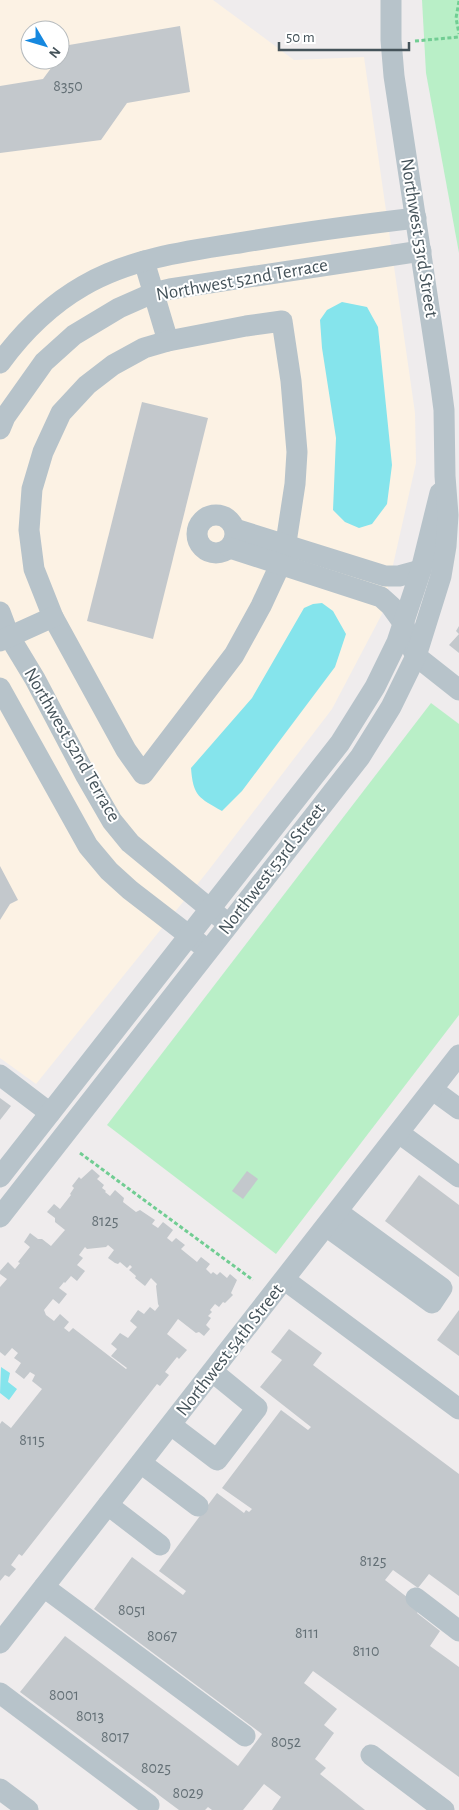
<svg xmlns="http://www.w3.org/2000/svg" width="459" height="1810" font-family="'Alegreya Sans',sans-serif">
	<rect width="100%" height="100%" fill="#efeced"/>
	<path fill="#fcf2e4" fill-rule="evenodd" d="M0,0H213L294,60L364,57L415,413L416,463L382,614L332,709L208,871L36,1084L0,1058ZM30,30H60V60H30Z"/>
	<g fill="#b9efc7">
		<polygon points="422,0 459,0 459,253 426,73"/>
		<polygon points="431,703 459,724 459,1015 276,1254 107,1125"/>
	</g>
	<g fill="#85e4ec">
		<polygon points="342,302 367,307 378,327 392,465 387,504 372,524 359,528 345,522 333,510 336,438 322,348 320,320 327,310"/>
		<path d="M322,603L333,611L346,634L335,667L242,791L222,811C199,798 193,796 191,768L252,698L304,608L313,604Z"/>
		<polygon points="1,1367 10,1373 8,1382 17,1389 9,1400 0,1393"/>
	</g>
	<g fill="#c3c8cc" fill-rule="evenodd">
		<polygon points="180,26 190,92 127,103 101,140 0,153 0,86 43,79 57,60 60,60 60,56 69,45"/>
		<polygon points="142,402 208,418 153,639 87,621"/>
		<polygon points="459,626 459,653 449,645 459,634 456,631"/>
		<polygon points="0,866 18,900 10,904 0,920"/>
		<polygon points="0,1098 11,1106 0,1120"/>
		<path d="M92,1169L100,1176L97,1179L104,1185L102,1188L106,1191L105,1192L110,1196L115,1190L124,1198L123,1202L136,1212L140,1210L155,1220L152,1224L158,1228L163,1222L173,1230L167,1238L172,1242L176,1238L185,1245L181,1249L197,1262L201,1257L210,1264L206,1269L211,1274L213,1272L217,1275L220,1272L227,1278L230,1274L237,1280L231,1293L233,1295L225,1303L223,1302L219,1307L215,1304L210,1310L212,1312L208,1316L211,1318L206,1325L210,1329L204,1336L199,1332L196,1333L178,1319L167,1334L187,1350L179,1359L177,1357L165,1372L169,1375L160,1386L157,1384L22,1556L19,1554L11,1565L16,1569L9,1577L5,1575L0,1581V1424L2,1421L11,1428L42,1389L32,1381L35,1375L30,1372L24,1379L15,1372L21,1363L14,1358L18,1353L12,1348L5,1356L0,1352V1287L7,1279L0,1274V1271L8,1262L15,1269L20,1263L18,1262L30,1247L24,1242L30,1233L38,1239H42L51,1246L65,1230L55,1222V1218L47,1212L54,1204L60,1209L71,1195L70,1194L74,1188L72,1186L79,1177L81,1179ZM108,1245L114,1250L108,1258L115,1263L118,1264L120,1262L127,1268L130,1265L132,1267L129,1270L136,1276L135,1278L145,1286L151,1278L157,1284L156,1286L158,1304L159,1306L155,1311L150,1307L144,1314L138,1310L130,1321L137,1327L128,1338L120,1333L111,1344L117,1349L111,1356L127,1368L126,1369L73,1328L69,1332L64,1328L69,1322L60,1314L54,1321L46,1315L44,1310L53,1299L59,1304L67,1294L59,1288L64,1282L65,1283L71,1276L77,1281L85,1271L77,1265L83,1258L79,1255L85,1247L87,1249L106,1247Z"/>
		<polygon points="247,1171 258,1179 243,1199 232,1191"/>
		<polygon points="419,1175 459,1205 459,1277 385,1221"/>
		<polygon points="459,1310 459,1356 437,1340"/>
		<polygon points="289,1329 322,1353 313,1365 459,1474 459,1596 429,1574 418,1588 393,1570 385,1580 421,1608 417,1613 440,1631 430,1646 459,1667 459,1777 313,1671 304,1683 337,1709 324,1725 334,1733 315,1759 326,1768 320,1774 365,1810 272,1810 281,1797 264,1784 243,1810 212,1810 208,1807 205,1810 179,1810 20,1692 65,1636 238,1766 262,1734 94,1609 132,1557 183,1595 186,1591 159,1571 217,1493 244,1513 246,1510 249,1512 252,1509 222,1488 281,1410 308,1430 311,1427 260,1387 282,1360 271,1352"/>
	</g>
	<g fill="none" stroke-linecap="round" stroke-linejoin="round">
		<g stroke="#71cd93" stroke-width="3" stroke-dasharray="4 2.5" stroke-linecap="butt">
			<polyline points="459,1 456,18 459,34"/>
			<polyline points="415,41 459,37"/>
			<polyline points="80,1153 253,1280"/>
		</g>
		<g stroke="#b7c3ca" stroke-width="21">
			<polyline points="144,261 168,341"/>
			<polygon points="282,321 291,381 297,452 295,484 287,536 280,565 261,606 234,655 143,774 126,750 53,617 34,569 29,530 32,489 43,452 61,413 87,385 113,365 144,348 168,341 246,326"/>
			<path d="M0,363C22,333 50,305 83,286C129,259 186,251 239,243C298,233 357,225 416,218"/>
			<polyline points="0,429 5,417 44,362 74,335 119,308 153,293 170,289 421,251"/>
			<circle cx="216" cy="534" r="19"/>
			<polyline points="235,529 385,576 399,576 421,570"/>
			<polyline points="230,548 381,597 391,606 404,624 408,641 416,656 459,690"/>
			<polyline points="0,612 9,636 35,679 86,776 112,821 130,843 221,918"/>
			<polyline points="0,641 53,617"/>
			<polyline points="0,688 88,846 109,871 130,890 200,944"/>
			<polyline points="0,1075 50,1113"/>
			<polyline points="433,1090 459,1109"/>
			<polyline points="399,1133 459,1177"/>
			<polyline points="0,1177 340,743 375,687 397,642 421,570 440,493"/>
			<polyline points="0,1217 360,757 391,707 416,656 441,576 446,546 448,515 445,476 444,410 441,387 394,76 391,40 391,0"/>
			<polyline points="326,1226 432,1303 442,1288 338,1212"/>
			<polyline points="285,1280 459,1409"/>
			<polyline points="171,1425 217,1460 257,1408 213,1372"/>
			<polyline points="141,1463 198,1506"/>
			<polyline points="108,1505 160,1545"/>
			<polyline points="44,1587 245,1736"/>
			<polyline points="416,1598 459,1631"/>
			<polyline points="0,1643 459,1055"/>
			<polyline points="0,1693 149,1805"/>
			<polyline points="371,1755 444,1810"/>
			<polyline points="0,1789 28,1810"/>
		</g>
	</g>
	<g text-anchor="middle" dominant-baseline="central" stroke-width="4" stroke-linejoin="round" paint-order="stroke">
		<g font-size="16" fill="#647076">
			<text x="68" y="86">8350</text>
			<text x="105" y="1221">8125</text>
			<text x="32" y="1440">8115</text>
			<text x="373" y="1561">8125</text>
			<text x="132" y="1610">8051</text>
			<text x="307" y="1633">8111</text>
			<text x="162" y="1636">8067</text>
			<text x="366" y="1651">8110</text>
			<text x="64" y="1695">8001</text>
			<text x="90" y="1716">8013</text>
			<text x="115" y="1737">8017</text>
			<text x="286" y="1742">8052</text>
			<text x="156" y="1768">8025</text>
			<text x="188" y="1793">8029</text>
		</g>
		<g font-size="19" fill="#45535a" stroke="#fff">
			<text transform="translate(419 238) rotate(81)">Northwest 53rd Street</text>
			<text transform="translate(242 280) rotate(-10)">Northwest 52nd Terrace</text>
			<text transform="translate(72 745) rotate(60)">Northwest 52nd Terrace</text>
			<text transform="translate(272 869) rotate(-52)">Northwest 53rd Street</text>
			<text transform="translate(230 1350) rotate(-52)">Northwest 54th Street</text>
		</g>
	</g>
	<g transform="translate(45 45) rotate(128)"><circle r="24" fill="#ffffff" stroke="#b5babd"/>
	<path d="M0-4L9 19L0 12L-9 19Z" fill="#1688df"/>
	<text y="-8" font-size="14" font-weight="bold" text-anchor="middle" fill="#45535a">N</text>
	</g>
	<path d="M279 42v8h130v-8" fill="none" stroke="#45535a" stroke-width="2.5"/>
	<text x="286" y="42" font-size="15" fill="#45535a" stroke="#ffffff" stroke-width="4" paint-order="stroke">50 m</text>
</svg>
